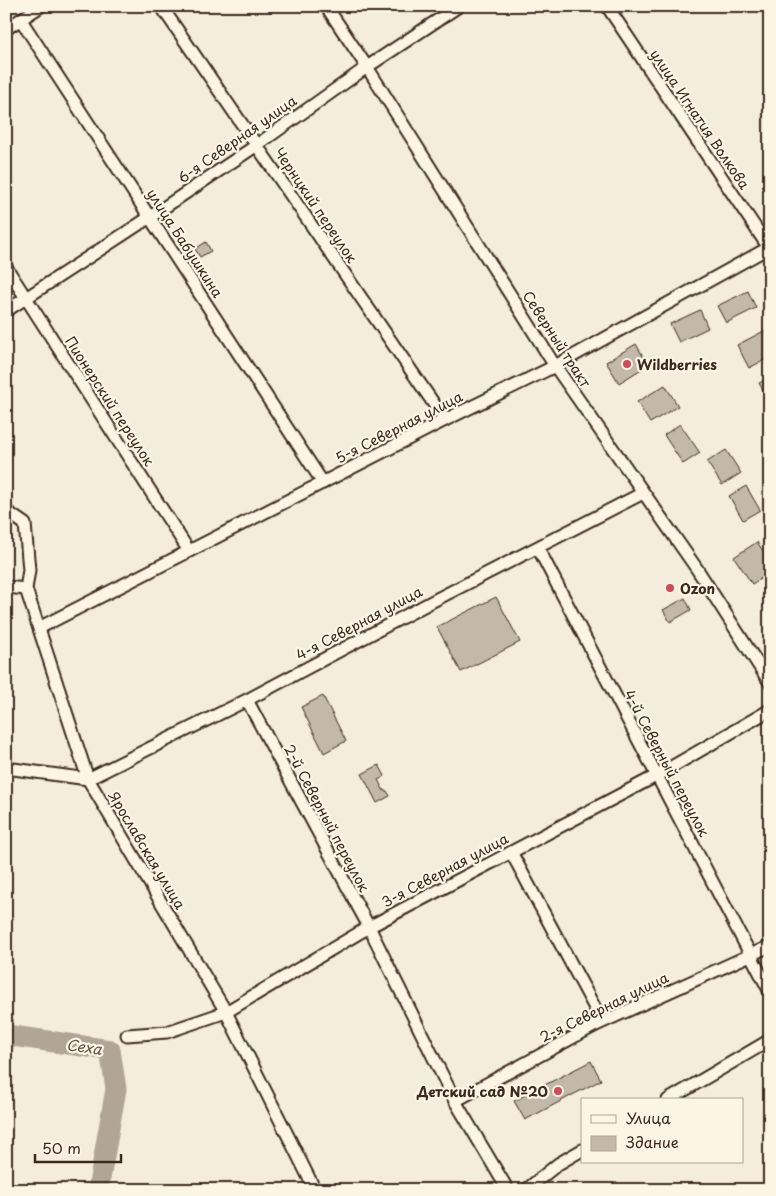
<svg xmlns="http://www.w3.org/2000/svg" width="776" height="1196" font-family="'Playpen Sans',sans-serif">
	<rect width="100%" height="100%" fill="#f4eddd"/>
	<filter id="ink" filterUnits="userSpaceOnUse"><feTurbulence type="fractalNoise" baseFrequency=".02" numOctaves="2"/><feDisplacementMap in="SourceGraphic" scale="10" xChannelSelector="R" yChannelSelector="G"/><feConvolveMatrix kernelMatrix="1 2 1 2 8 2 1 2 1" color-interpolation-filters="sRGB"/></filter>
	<g filter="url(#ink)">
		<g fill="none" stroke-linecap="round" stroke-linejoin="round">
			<polyline stroke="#b0a596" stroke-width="21" points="6,1035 110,1050 116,1089 98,1190"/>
		</g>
		<g fill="#c3b9aa" stroke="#3b2a1e">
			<polygon points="206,242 211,251 200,257 195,249"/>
			<polygon points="748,291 756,308 726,323 717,306"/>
			<polygon points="700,310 708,328 679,342 670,324"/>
			<polygon points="766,330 770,338 770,357 749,368 737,345"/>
			<polygon points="636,344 648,365 619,383 606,362"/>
			<polygon points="770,378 770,403 759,383"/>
			<polygon points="665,385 678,406 650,423 637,402"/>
			<polygon points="680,424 700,453 683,464 664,435"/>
			<polygon points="726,450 741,473 722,485 707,462"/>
			<polygon points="746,486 760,510 743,520 729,496"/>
			<polygon points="757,542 770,561 770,573 752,584 734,557"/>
			<polygon points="770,594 770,608 764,598"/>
			<polygon points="496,597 520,642 461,672 437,627"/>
			<polygon points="685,598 691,610 670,622 663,610"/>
			<polygon points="323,696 346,741 324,753 301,707"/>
			<polygon points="379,765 385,776 378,780 384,791 387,791 390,796 377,803 362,774"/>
			<polygon points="591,1061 601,1080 525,1120 514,1101"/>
		</g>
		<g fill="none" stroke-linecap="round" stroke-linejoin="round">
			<defs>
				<g id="minor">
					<polyline points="161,6 445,420"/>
					<polyline points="326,6 367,67 555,366 697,569 770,683"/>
					<polyline points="607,6 769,248"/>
					<polyline points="21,20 323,483"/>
					<polyline points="6,29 41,6"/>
					<polyline points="6,267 189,551"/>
					<polyline points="6,311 150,217 257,145 367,67 459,6"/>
					<polyline points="6,511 25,524 29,570 26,589 88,779 226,1012 315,1190"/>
					<polyline points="538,548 770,992"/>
					<polyline points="6,587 26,589"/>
					<polyline points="39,628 445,420 555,366 770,247"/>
					<polyline points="247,700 369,927 455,1101 508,1190"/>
					<polyline points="6,768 88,779 247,700 433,601 643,493"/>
					<polyline points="511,852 596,1010 596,1025"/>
					<polyline points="127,1035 167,1032 226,1012 369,927 656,776 770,710"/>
					<polyline points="668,1100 770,1040"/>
					<polyline points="455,1101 596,1025 770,946"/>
					<polyline points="526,1190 558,1164 582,1150"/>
				</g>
			</defs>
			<use href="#minor" stroke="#3b2a1e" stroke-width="15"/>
			<use href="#minor" stroke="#fcf5e5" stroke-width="11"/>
		</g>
	</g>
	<g fill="#d1495b" stroke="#fcf5e5" stroke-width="2">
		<circle cx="627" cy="364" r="5"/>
		<circle cx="670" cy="588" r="5"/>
		<circle cx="558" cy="1091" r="5"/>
	</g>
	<g text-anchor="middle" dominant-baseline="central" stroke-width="4.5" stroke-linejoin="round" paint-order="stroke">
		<g font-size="14" fill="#3b2a1e" stroke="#fcf5e5">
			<text transform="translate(700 119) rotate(56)">улица Игнатия Волкова</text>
			<text transform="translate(237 139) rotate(-35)">6-я Северная улица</text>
			<text transform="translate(316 205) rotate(56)">Чернцкий переулок</text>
			<text transform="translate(185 243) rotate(57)">улица Бабушкина</text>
			<text transform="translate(557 339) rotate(57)">Северный тракт</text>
			<text transform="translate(110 401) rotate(57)">Пионерский переулок</text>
			<text transform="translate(399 427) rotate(-27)">5-я Северная улица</text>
			<text transform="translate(359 623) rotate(-28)">4-я Северная улица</text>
			<text transform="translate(667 763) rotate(62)">4-й Северный переулок</text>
			<text transform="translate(327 818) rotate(62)">2-й Северный переулок</text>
			<text transform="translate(147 850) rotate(59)">Ярославская улица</text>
			<text transform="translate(445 870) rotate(-28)">3-я Северная улица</text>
			<text transform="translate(604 1007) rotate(-26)">2-я Северная улица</text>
		</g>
		<g font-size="14" font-weight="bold" fill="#3b2a1e" stroke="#fcf5e5" text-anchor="start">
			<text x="637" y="364">Wildberries</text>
			<text x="680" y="588">Ozon</text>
			<text x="548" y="1091" text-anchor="end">Детский сад №20</text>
		</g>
		<g font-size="15" font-style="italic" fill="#645548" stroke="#fcf5e5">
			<text transform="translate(84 1046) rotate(8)">Сеха</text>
		</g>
	</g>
	<rect width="776" height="1196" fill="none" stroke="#fcf5e5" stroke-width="25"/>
	<rect x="12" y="12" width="751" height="1171" fill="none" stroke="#3b2a1e" stroke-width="2" filter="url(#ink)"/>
	<rect x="581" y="1098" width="162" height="65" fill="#fcf5e5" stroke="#afa495"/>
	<rect x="591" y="1115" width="25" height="8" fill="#fcf5e5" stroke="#afa495"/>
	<text x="626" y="1124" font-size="15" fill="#3b2a1e">Улица</text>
	<rect x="591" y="1136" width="25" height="15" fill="#c3b9aa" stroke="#afa495"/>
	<text x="626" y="1148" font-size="15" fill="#3b2a1e">Здание</text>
	<path d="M35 1154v8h86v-8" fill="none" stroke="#3b2a1e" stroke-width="2.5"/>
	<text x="42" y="1154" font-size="15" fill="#3b2a1e" stroke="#fcf5e5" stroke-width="4" paint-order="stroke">50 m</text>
</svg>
